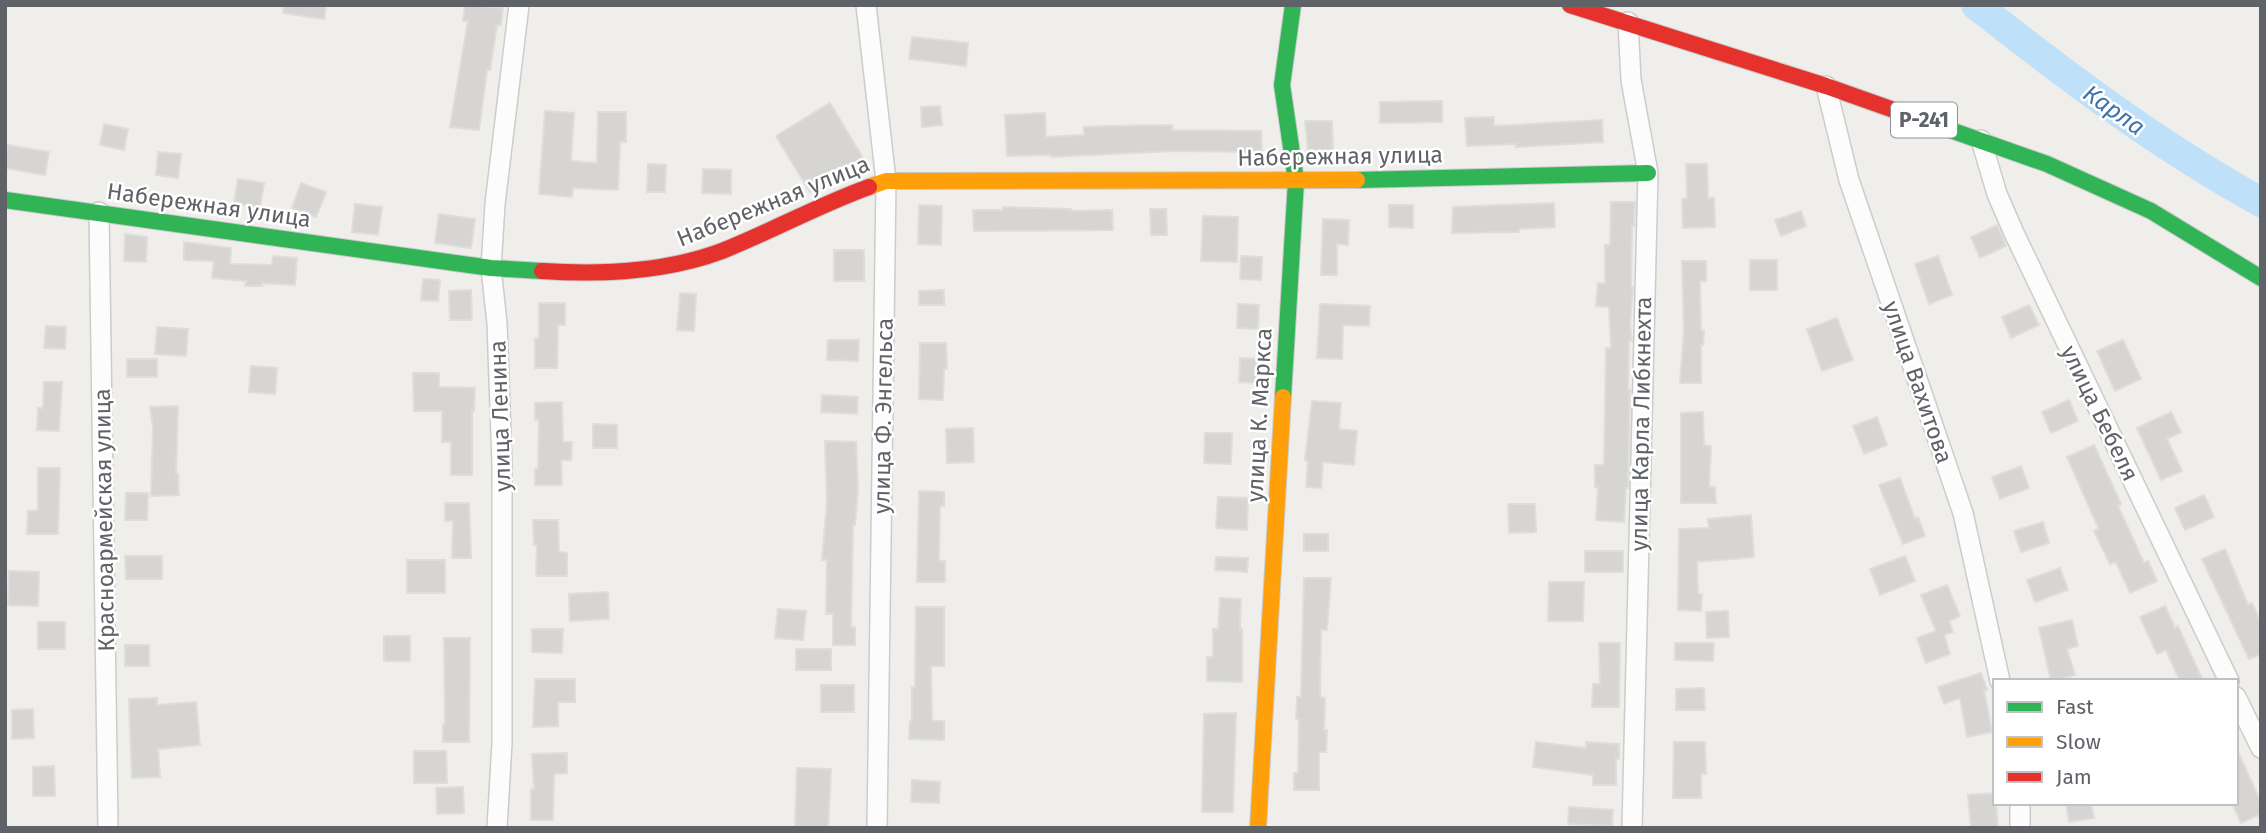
<svg xmlns="http://www.w3.org/2000/svg" width="2266" height="833" font-family="'Fira Sans',sans-serif">
	<rect width="100%" height="100%" fill="#efeeea"/>
	<g fill="none" stroke-linecap="round" stroke-linejoin="round">
		<path stroke="#bfe0f9" stroke-width="30" d="M1976,5C2068,77 2159,146 2261,202"/>
	</g>
	<g fill="#d6d5d3" stroke="#deddd9" stroke-width="2">
		<polygon points="284,5 326,5 324,19 283,13"/>
		<polygon points="465,5 503,8 501,25 497,25 490,70 487,70 479,130 450,127 468,21 463,21"/>
		<polygon points="912,37 968,43 966,66 909,59"/>
		<polygon points="1442,101 1442,122 1380,123 1380,102"/>
		<polygon points="830,103 866,163 835,182 810,192 776,136"/>
		<polygon points="940,106 942,125 922,127 921,107"/>
		<polygon points="545,111 574,113 571,161 597,163 598,112 626,112 626,142 620,142 618,190 573,188 572,197 539,194"/>
		<polygon points="1045,113 1046,137 1084,135 1084,127 1107,126 1172,125 1172,130 1261,131 1262,152 1173,151 1051,157 1051,155 1007,156 1005,115"/>
		<polygon points="1494,117 1494,126 1602,120 1603,142 1516,147 1516,144 1467,146 1465,118"/>
		<polygon points="1305,121 1332,121 1333,150 1308,151"/>
		<polygon points="104,124 128,129 124,150 100,145"/>
		<polygon points="7,145 49,152 45,175 5,168"/>
		<polygon points="158,152 181,154 178,178 156,175"/>
		<polygon points="648,164 666,165 665,192 647,192"/>
		<polygon points="1686,164 1707,164 1708,198 1714,198 1715,227 1683,228 1682,199 1687,198"/>
		<polygon points="703,169 731,170 731,194 702,193"/>
		<polygon points="238,179 264,183 260,208 234,203"/>
		<polygon points="301,183 326,192 316,217 292,208"/>
		<polygon points="1611,202 1635,202 1634,226 1632,226 1631,286 1633,287 1630,324 1632,341 1629,341 1628,390 1630,390 1628,488 1626,488 1624,522 1596,520 1598,487 1595,487 1595,465 1604,465 1606,348 1611,348 1609,307 1596,306 1598,283 1605,284 1605,245 1610,245"/>
		<polygon points="1554,203 1555,227 1519,229 1519,232 1452,233 1453,207"/>
		<polygon points="355,204 382,207 378,235 352,232"/>
		<polygon points="919,205 942,206 941,245 918,244"/>
		<polygon points="1389,205 1413,205 1413,228 1389,227"/>
		<polygon points="1003,207 1071,209 1071,211 1112,210 1113,230 974,231 973,210 1003,210"/>
		<polygon points="1150,209 1166,209 1167,235 1151,235"/>
		<polygon points="1801,211 1806,226 1781,236 1775,220"/>
		<polygon points="439,214 475,219 471,248 435,243"/>
		<polygon points="1203,216 1238,217 1237,262 1201,261"/>
		<polygon points="1323,219 1349,220 1348,245 1337,244 1337,275 1321,275"/>
		<polygon points="1997,225 2006,246 1980,258 1971,237"/>
		<polygon points="125,234 147,237 146,262 124,261"/>
		<polygon points="184,242 231,248 230,264 272,265 273,256 297,258 295,285 262,283 262,286 245,286 246,281 212,278 214,261 184,260"/>
		<rect x="834" y="250" width="30" height="31"/>
		<polygon points="1241,256 1262,257 1261,280 1240,279"/>
		<polygon points="1938,256 1952,295 1929,304 1915,264"/>
		<rect x="1750" y="260" width="27" height="30"/>
		<polygon points="1682,261 1706,261 1706,281 1700,281 1701,330 1704,331 1703,345 1701,345 1701,383 1680,383 1684,330"/>
		<polygon points="423,279 440,280 438,301 421,300"/>
		<polygon points="471,290 472,320 450,320 449,291"/>
		<polygon points="944,290 944,305 919,305 919,291"/>
		<polygon points="680,293 696,294 694,331 677,330"/>
		<polygon points="539,303 565,303 565,325 558,325 557,368 535,368 535,338 539,338"/>
		<polygon points="1238,304 1259,305 1258,329 1237,328"/>
		<polygon points="1320,304 1370,306 1369,326 1343,325 1342,359 1317,358"/>
		<polygon points="2029,305 2039,325 2011,338 2002,317"/>
		<polygon points="1837,318 1853,360 1822,371 1807,329"/>
		<polygon points="46,326 66,327 65,349 44,348"/>
		<polygon points="157,327 188,329 186,356 155,354"/>
		<polygon points="828,340 859,340 858,361 827,360"/>
		<polygon points="2123,340 2141,379 2115,391 2097,351"/>
		<polygon points="920,343 946,343 947,369 944,369 943,400 919,399"/>
		<polygon points="1240,358 1261,359 1260,383 1239,382"/>
		<rect x="127" y="359" width="30" height="18"/>
		<polygon points="251,366 277,368 275,394 249,392"/>
		<polygon points="413,373 439,373 439,387 475,388 474,411 472,411 472,475 451,475 451,442 442,442 442,411 414,411"/>
		<polygon points="44,382 62,382 59,431 37,430 38,408 43,408"/>
		<polygon points="822,395 858,397 857,414 821,412"/>
		<polygon points="2069,400 2078,421 2051,433 2042,412"/>
		<polygon points="1312,401 1341,403 1339,429 1357,431 1354,465 1323,462 1321,488 1306,487 1308,461 1305,460"/>
		<polygon points="562,402 563,442 572,442 571,460 561,460 562,485 535,485 535,469 538,469 539,419 535,420 535,403"/>
		<polygon points="178,406 176,474 178,474 179,495 151,496 153,427 150,407"/>
		<polygon points="1703,412 1704,445 1711,446 1709,487 1715,487 1716,503 1681,503 1681,413"/>
		<polygon points="2171,412 2181,432 2167,439 2182,471 2161,480 2137,428"/>
		<polygon points="1877,417 1887,445 1864,454 1853,426"/>
		<polygon points="593,424 617,425 617,448 593,448"/>
		<polygon points="973,428 974,462 947,463 946,429"/>
		<polygon points="1205,433 1232,433 1231,464 1204,463"/>
		<polygon points="825,441 856,442 858,490 855,525 853,525 851,627 855,627 855,645 833,645 833,614 826,614 827,560 822,560 827,502"/>
		<polygon points="2094,445 2121,504 2118,506 2144,563 2148,561 2157,581 2130,593 2116,562 2110,564 2094,531 2099,529 2067,457"/>
		<polygon points="2021,466 2029,488 2000,499 1992,477"/>
		<polygon points="38,468 60,468 58,534 27,534 28,511 38,510"/>
		<polygon points="1900,478 1915,519 1918,517 1925,536 1903,544 1879,485"/>
		<polygon points="919,491 944,492 944,506 940,506 939,561 945,561 945,582 917,582"/>
		<polygon points="126,493 148,493 147,520 125,520"/>
		<polygon points="2204,495 2214,517 2185,530 2175,508"/>
		<polygon points="1218,497 1248,498 1247,530 1216,528"/>
		<polygon points="445,503 469,503 471,558 452,558 453,521 445,521"/>
		<polygon points="1508,504 1535,504 1536,532 1509,533"/>
		<polygon points="1751,515 1754,557 1697,562 1698,594 1702,594 1701,611 1678,610 1679,529 1709,528 1708,519"/>
		<polygon points="533,520 558,520 559,552 567,553 567,576 536,576 537,545 534,545"/>
		<polygon points="2043,522 2049,543 2021,552 2014,531"/>
		<rect x="1304" y="534" width="24" height="17"/>
		<polygon points="2225,549 2248,605 2252,603 2261,623 2261,654 2249,659 2202,559"/>
		<rect x="1585" y="551" width="38" height="21"/>
		<polygon points="125,556 162,556 162,579 126,579"/>
		<polygon points="1905,556 1915,581 1880,595 1870,569"/>
		<polygon points="1216,557 1248,558 1247,572 1215,570"/>
		<rect x="407" y="560" width="38" height="33"/>
		<polygon points="2060,568 2068,590 2035,602 2027,580"/>
		<polygon points="9,571 39,572 38,606 8,605"/>
		<polygon points="1304,578 1331,578 1327,630 1321,630 1320,697 1325,698 1324,730 1327,730 1326,752 1319,752 1319,790 1294,790 1294,773 1298,773 1299,719 1296,719 1297,697 1301,697"/>
		<polygon points="1549,582 1584,582 1583,621 1548,621"/>
		<polygon points="1947,585 1960,616 1949,621 1953,632 1944,635 1950,654 1926,663 1917,638 1936,631 1921,595"/>
		<polygon points="608,592 609,619 570,621 569,594"/>
		<polygon points="1220,598 1241,599 1240,629 1242,629 1242,682 1207,681 1207,657 1213,657 1213,629 1218,629"/>
		<polygon points="2165,606 2175,628 2178,626 2203,681 2180,681 2166,650 2157,654 2140,617"/>
		<polygon points="916,607 944,607 944,666 931,666 932,721 944,721 944,740 909,739 910,721 912,721 912,687 915,687"/>
		<polygon points="778,609 806,611 803,640 775,638"/>
		<polygon points="1728,611 1729,637 1707,638 1706,612"/>
		<polygon points="2072,620 2078,646 2067,649 2075,675 2051,681 2039,628"/>
		<rect x="38" y="622" width="27" height="27"/>
		<polygon points="532,629 563,629 562,653 532,652"/>
		<rect x="384" y="636" width="26" height="25"/>
		<polygon points="444,638 470,638 469,742 443,742 443,724 445,724"/>
		<polygon points="1599,643 1620,643 1619,707 1592,707 1593,684 1600,684"/>
		<polygon points="1675,643 1714,643 1713,661 1675,660"/>
		<rect x="125" y="645" width="24" height="21"/>
		<rect x="796" y="649" width="35" height="21"/>
		<polygon points="1981,673 1987,690 1984,690 1992,732 1967,737 1960,698 1944,704 1938,687"/>
		<polygon points="535,679 575,679 575,702 558,702 558,726 533,727"/>
		<rect x="821" y="685" width="33" height="27"/>
		<polygon points="1704,688 1705,710 1676,710 1676,689"/>
		<polygon points="157,698 157,705 196,702 200,745 158,749 160,777 132,778 129,699"/>
		<polygon points="33,709 34,738 12,739 12,710"/>
		<polygon points="1236,713 1233,812 1202,812 1204,714"/>
		<polygon points="1536,742 1586,748 1586,742 1619,744 1619,759 1616,758 1616,785 1593,785 1593,775 1533,767"/>
		<polygon points="1674,742 1705,742 1706,774 1701,774 1701,798 1673,798"/>
		<polygon points="2236,747 2261,803 2261,814 2241,823 2232,803 2236,803"/>
		<polygon points="414,751 446,751 447,783 414,783"/>
		<polygon points="567,753 567,773 554,774 553,820 531,820 531,789 534,789 532,754"/>
		<polygon points="54,766 55,796 33,796 33,767"/>
		<polygon points="797,768 831,769 828,828 795,828"/>
		<polygon points="912,780 940,782 939,803 911,802"/>
		<polygon points="463,787 464,813 437,814 436,788"/>
		<polygon points="1995,793 1998,828 1971,828 1968,795"/>
		<polygon points="2066,803 2091,803 2094,818 2069,822"/>
		<polygon points="1569,807 1613,810 1612,826 1568,824"/>
	</g>
	<g fill="none" stroke-linecap="round" stroke-linejoin="round">
		<defs>
			<g id="street">
				<polyline points="866,5 886,181 877,828"/>
				<polyline points="1628,22 1631,80 1648,173 1632,828"/>
				<polyline points="1826,86 1849,180 1963,513 2000,681"/>
				<polyline points="1981,140 1997,194 2014,233 2229,681"/>
				<polyline points="99,212 108,828"/>
				<polyline points="2236,697 2261,748"/>
				<polyline points="497,828 502,743 502,464 497,323 491,268 495,204 519,5"/>
				<polyline points="2020,828 2020,803"/>
			</g>
			<g id="fast">
				<polyline points="1922,120 2047,164 2151,211 2261,278"/>
				<polyline points="1357,180 1648,173"/>
				<polyline points="5,200 491,268 542,271"/>
				<polyline points="1283,397 1296,181 1282,85 1293,5"/>
			</g>
			<g id="slow">
				<polyline points="869,187 886,181 1357,180"/>
				<polyline points="1258,828 1283,397"/>
			</g>
			<g id="jam">
				<polyline points="1570,5 1826,86 1922,120"/>
				<path d="M542,271C602,275 666,272 722,251C772,231 819,205 869,187"/>
			</g>
		</defs>
		<use href="#street" stroke="#cbcccc" stroke-width="22"/>
		<use href="#fast" stroke="#cacacb" stroke-width="18"/>
		<use href="#slow" stroke="#cacacb" stroke-width="18"/>
		<use href="#jam" stroke="#cacacb" stroke-width="18"/>
		<use href="#street" stroke="#fdfcfc" stroke-width="19"/>
		<use href="#fast" stroke="#30b455" stroke-width="16"/>
		<use href="#slow" stroke="#ff9f0a" stroke-width="16"/>
		<use href="#jam" stroke="#e5322d" stroke-width="16"/>
	</g>
	<g text-anchor="middle" dominant-baseline="central" stroke-width="5" stroke-linejoin="round" paint-order="stroke">
		<rect fill="#fff" stroke="#8f9295" stroke-width="2" x="1891" y="102.5" width="66" height="35" rx="5"/>
		<g font-size="21" font-weight="bold" fill="#5f6368">
			<text x="1924" y="120">Р-241</text>
		</g>
		<g font-size="23" fill="#5f6368" stroke="#fff">
			<text transform="translate(1340 156) rotate(-1)">Набережная улица</text>
			<text transform="translate(773 201) rotate(-22)">Набережная улица</text>
			<text transform="translate(209 205) rotate(8)">Набережная улица</text>
			<text transform="translate(1918 382) rotate(71)">улица Вахитова</text>
			<text transform="translate(2100 413) rotate(64)">улица Бебеля</text>
			<text transform="translate(1259 415) rotate(-87)">улица К. Маркса</text>
			<text transform="translate(500 416) rotate(-92)">улица Ленина</text>
			<text transform="translate(883 416) rotate(-89)">улица Ф. Энгельса</text>
			<text transform="translate(1641 424) rotate(-89)">улица Карла Либкнехта</text>
			<text transform="translate(104 520) rotate(-91)">Красноармейская улица</text>
		</g>
		<g font-size="24" font-style="italic" fill="#4174aa" stroke="#fff">
			<text transform="translate(2114 110) rotate(35)">Карла</text>
		</g>
	</g>
	<rect width="2266" height="833" fill="none" stroke="#5f6368" stroke-width="14"/>
	<rect x="1993" y="679" width="245" height="126" fill="#ffffff" stroke="#bfc1c3" stroke-width="2"/>
	<rect x="2007" y="702" width="35" height="10" fill="#30b455" stroke="#bfc1c3" stroke-width="2"/>
	<text x="2056" y="714" font-size="21" fill="#5f6368">Fast</text>
	<rect x="2007" y="737" width="35" height="10" fill="#ff9f0a" stroke="#bfc1c3" stroke-width="2"/>
	<text x="2056" y="749" font-size="21" fill="#5f6368">Slow</text>
	<rect x="2007" y="772" width="35" height="10" fill="#e5322d" stroke="#bfc1c3" stroke-width="2"/>
	<text x="2056" y="784" font-size="21" fill="#5f6368">Jam</text>
</svg>
